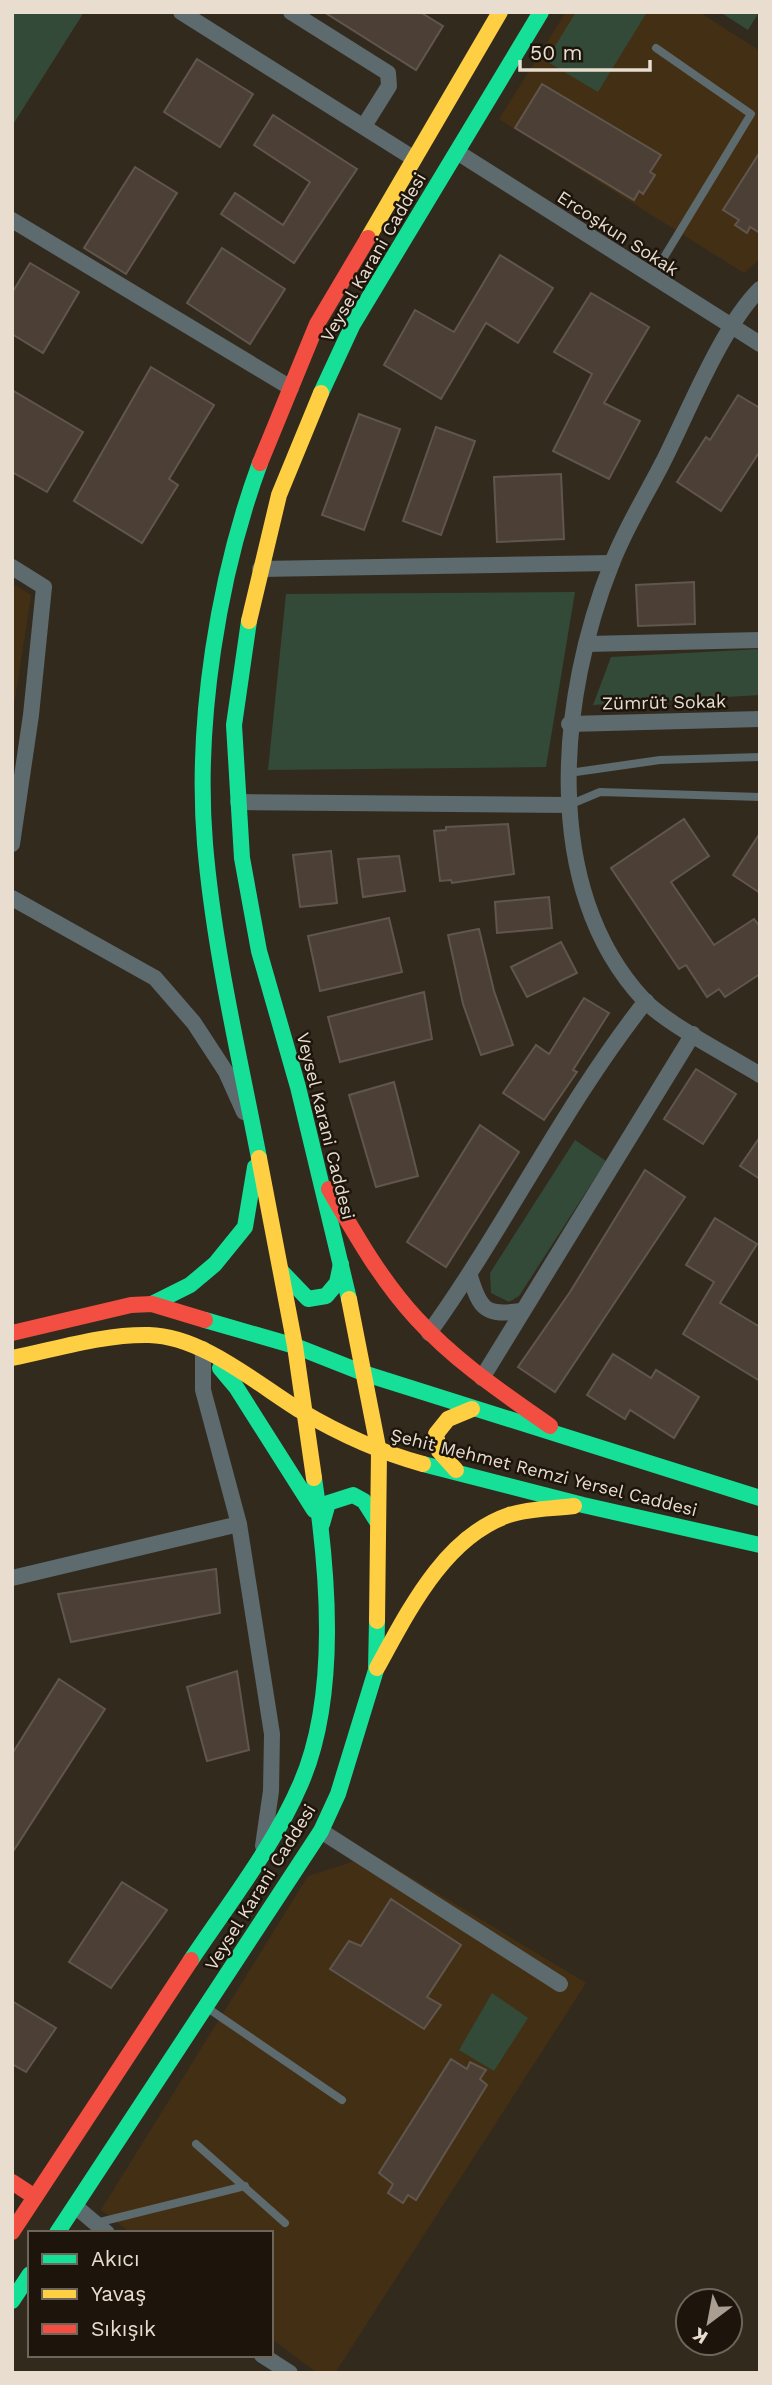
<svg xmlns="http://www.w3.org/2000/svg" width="772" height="2385" font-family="'Work Sans',sans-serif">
	<rect width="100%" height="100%" fill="#332a1e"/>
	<g fill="#432f14">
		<polygon points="566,12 699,12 760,51 760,259 744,273 499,119"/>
		<polygon points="12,583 31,595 12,719"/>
		<polygon points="374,1855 586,1983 335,2373 317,2373 271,2338 271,2233 131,2233 101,2210 308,1876"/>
	</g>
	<g fill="#324a37">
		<polygon points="15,12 84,12 12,126 12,16"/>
		<polygon points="576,12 647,12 598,92 546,61"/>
		<polygon points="720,12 759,12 748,30"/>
		<polygon points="575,592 546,767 268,770 286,594"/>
		<polygon points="760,649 760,695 593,705 611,657"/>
		<polygon points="575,1140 606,1161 519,1296 509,1302 491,1293 490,1273"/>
		<polygon points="492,1993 528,2018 494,2071 459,2050"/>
	</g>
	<g fill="#4c4036" stroke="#60564e" stroke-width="2">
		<polygon points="324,12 420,12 443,26 416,70"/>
		<polygon points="197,59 253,94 220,147 164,112"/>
		<polygon points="542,84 661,155 650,172 655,175 643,194 639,191 634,200 515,128"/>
		<polygon points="273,115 357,169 294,263 221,214 235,193 283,225 310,182 254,145"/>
		<polygon points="760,152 760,233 750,227 747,233 735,225 739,220 723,210"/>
		<polygon points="135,167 177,193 126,274 84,248"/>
		<polygon points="222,248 285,289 250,344 187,303"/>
		<polygon points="500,255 553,288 518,343 486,323 441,399 384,365 415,310 454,332"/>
		<polygon points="30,263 79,292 43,353 12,334 12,293"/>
		<polygon points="591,293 649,327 604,403 640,421 609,479 553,451 592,374 554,352"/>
		<polygon points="151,367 214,405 169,479 178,485 142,543 74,501"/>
		<polygon points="12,390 83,432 47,492 12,472"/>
		<polygon points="738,395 760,408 760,451 721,511 677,482 706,437 710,440"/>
		<polygon points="359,414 400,429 364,530 322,515"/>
		<polygon points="436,427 475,441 441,535 403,521"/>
		<polygon points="561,474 564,539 497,542 494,477"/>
		<polygon points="694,582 695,624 638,626 636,585"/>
		<polygon points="684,819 709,856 671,882 714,945 754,919 760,927 760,974 725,997 719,989 707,997 686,965 679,969 611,868"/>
		<polygon points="508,824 514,874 452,883 451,880 440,881 434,831 446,830 446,827"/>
		<polygon points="760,833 760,893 733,875"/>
		<polygon points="331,851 337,903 300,907 293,855"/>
		<polygon points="399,856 405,891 363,897 358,859"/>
		<polygon points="549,897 552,928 497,933 495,902"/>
		<polygon points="389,918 402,972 320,991 308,936"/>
		<polygon points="479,929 494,991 513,1045 481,1055 463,1004 448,935"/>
		<polygon points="561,942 577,973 527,997 511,967"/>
		<polygon points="424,992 432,1039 340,1062 328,1017"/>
		<polygon points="584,998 609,1013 573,1070 577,1072 544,1120 503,1093 536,1045 549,1054"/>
		<polygon points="696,1069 736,1094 703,1144 664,1119"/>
		<polygon points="394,1082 418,1176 376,1187 349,1095"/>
		<polygon points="480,1125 519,1152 446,1267 407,1242"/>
		<polygon points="760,1137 760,1179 740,1166"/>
		<polygon points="645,1170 685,1197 555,1392 518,1367 570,1292"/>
		<polygon points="715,1218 757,1244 720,1303 760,1327 760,1381 683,1334 714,1282 686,1265"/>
		<polygon points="613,1354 651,1378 656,1370 699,1397 674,1438 630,1410 625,1419 587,1395"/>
		<polygon points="216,1569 220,1613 71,1642 58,1594"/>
		<polygon points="237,1671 249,1750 207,1761 187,1687"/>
		<polygon points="59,1679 105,1709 12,1853 12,1754"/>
		<polygon points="122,1882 167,1910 111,1988 69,1962"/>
		<polygon points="391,1899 461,1945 427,1997 441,2005 424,2029 330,1969 349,1941 361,1946"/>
		<polygon points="12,2001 56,2028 26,2072 12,2064"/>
		<polygon points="451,2059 467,2069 470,2062 486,2070 480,2079 487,2085 416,2200 408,2195 403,2203 388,2193 393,2184 379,2173"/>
	</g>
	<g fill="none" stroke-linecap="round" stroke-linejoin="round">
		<g stroke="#5d6a6e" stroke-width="8">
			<polyline points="652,277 751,114 656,48"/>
			<polyline points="569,773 660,760 760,757"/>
			<polyline points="569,805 600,792 760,797"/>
			<polyline points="206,2007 342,2100"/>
			<polyline points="196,2144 285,2223"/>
			<polyline points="96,2223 245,2186"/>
		</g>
		<g stroke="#5d6a6e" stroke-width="16">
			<polyline points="181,12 413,158"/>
			<polyline points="291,12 388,73 389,86 364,126"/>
			<polyline points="457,152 760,344"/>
			<polyline points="12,220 291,388"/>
			<path d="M760,289C722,326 687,415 662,464C645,497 625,529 612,563C559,695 539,888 644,1000C668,1025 728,1055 760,1075"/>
			<polyline points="12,567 44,587 31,715 12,844"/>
			<polyline points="260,569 612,563"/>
			<polyline points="587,644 760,640"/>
			<polyline points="569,724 760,719"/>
			<polyline points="238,802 569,805"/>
			<polyline points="12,898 155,978 194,1023 226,1072 244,1112"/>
			<path d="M470,1276C480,1310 486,1316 521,1311"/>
			<path d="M429,1333C506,1226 564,1105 646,1001"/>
			<polyline points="203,1349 203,1390 239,1524 272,1734 271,1791 263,1846"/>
			<polyline points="482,1378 693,1034"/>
			<polyline points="12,1578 239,1524"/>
			<polyline points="321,1831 560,1984"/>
			<polyline points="75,2206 107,2233"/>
			<polyline points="262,2355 290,2373"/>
		</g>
		<g stroke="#16e098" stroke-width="16">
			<polyline points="321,393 353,324 541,12"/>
			<polyline points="249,621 234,725 242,858 259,951 298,1087 349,1299"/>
			<path d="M259,1158C239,1054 214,950 205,844C195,722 218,577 260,463"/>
			<polyline points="281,1271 308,1299 326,1296 337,1283 341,1264"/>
			<polyline points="152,1304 190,1285 215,1264 245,1227 255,1167"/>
			<polyline points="205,1320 295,1346 366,1374 760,1498"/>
			<polyline points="220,1368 236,1387 314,1510"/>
			<polyline points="423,1464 583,1505 760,1545"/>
			<polyline points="322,1524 328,1503 353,1495 364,1501 378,1523"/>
			<path d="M191,1960C229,1903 274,1846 301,1783C339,1695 328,1571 314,1478"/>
			<polyline points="57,2233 321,1831 338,1794 376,1670 377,1621"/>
			<polyline points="12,2301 30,2274"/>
		</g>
		<g stroke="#ffcf43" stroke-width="16">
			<polyline points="368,238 500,12"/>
			<polyline points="249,621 279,495 321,393"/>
			<polyline points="259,1158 295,1346 314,1478"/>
			<polyline points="349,1299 379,1452 377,1621"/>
			<path d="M12,1358C57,1349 103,1334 149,1335C202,1336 257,1384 301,1411C340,1434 379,1452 423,1464"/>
			<polyline points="456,1470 439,1451 436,1434 448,1419 472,1409"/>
			<path d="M377,1668C408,1612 444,1537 509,1515C530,1508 553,1509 574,1506"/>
		</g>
		<g stroke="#f24e42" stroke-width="16">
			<polyline points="260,463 317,324 368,238"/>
			<path d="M329,1189C355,1234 381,1280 416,1318C455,1361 503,1393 550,1426"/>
			<polyline points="12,1333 131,1305 152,1304 205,1320"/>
			<polyline points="12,2182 35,2197"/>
			<polyline points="12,2232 191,1960"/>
		</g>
	</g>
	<g text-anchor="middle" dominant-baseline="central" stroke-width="5" stroke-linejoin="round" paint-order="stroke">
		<g font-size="18" fill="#e8ddcf" stroke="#1d150c">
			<text transform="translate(618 233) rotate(33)">Ercoşkun Sokak</text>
			<text transform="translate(373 257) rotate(-60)">Veysel Karani Caddesi</text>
			<text transform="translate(664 702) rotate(-1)">Zümrüt Sokak</text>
			<text transform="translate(326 1126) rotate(76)">Veysel Karani Caddesi</text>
			<text transform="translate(544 1472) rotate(14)">Şehit Mehmet Remzi Yersel Caddesi</text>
			<text transform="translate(260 1887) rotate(-58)">Veysel Karani Caddesi</text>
		</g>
	</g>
	<rect width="772" height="2385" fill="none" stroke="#e8ddcf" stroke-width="28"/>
	<rect x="28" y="2231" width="245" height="126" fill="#1d150c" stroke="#6e655a" stroke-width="2"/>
	<rect x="42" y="2254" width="35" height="10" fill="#16e098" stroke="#6e655a" stroke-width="2"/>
	<text x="91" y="2266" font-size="21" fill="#e8ddcf">Akıcı</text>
	<rect x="42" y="2289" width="35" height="10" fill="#ffcf43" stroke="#6e655a" stroke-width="2"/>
	<text x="91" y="2301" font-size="21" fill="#e8ddcf">Yavaş</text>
	<rect x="42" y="2324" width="35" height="10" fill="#f24e42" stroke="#6e655a" stroke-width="2"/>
	<text x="91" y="2336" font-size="21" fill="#e8ddcf">Sıkışık</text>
	<g transform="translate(709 2322) rotate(212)"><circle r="33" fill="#1d150c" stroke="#6e655a" stroke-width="2"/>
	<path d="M0-5L12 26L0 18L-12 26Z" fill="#a99e91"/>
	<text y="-10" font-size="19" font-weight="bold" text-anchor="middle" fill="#e8ddcf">K</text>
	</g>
	<path d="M520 60v10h130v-10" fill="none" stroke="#e8ddcf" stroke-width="3.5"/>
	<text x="530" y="60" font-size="21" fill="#e8ddcf" stroke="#1d150c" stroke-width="5" paint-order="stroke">50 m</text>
</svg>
